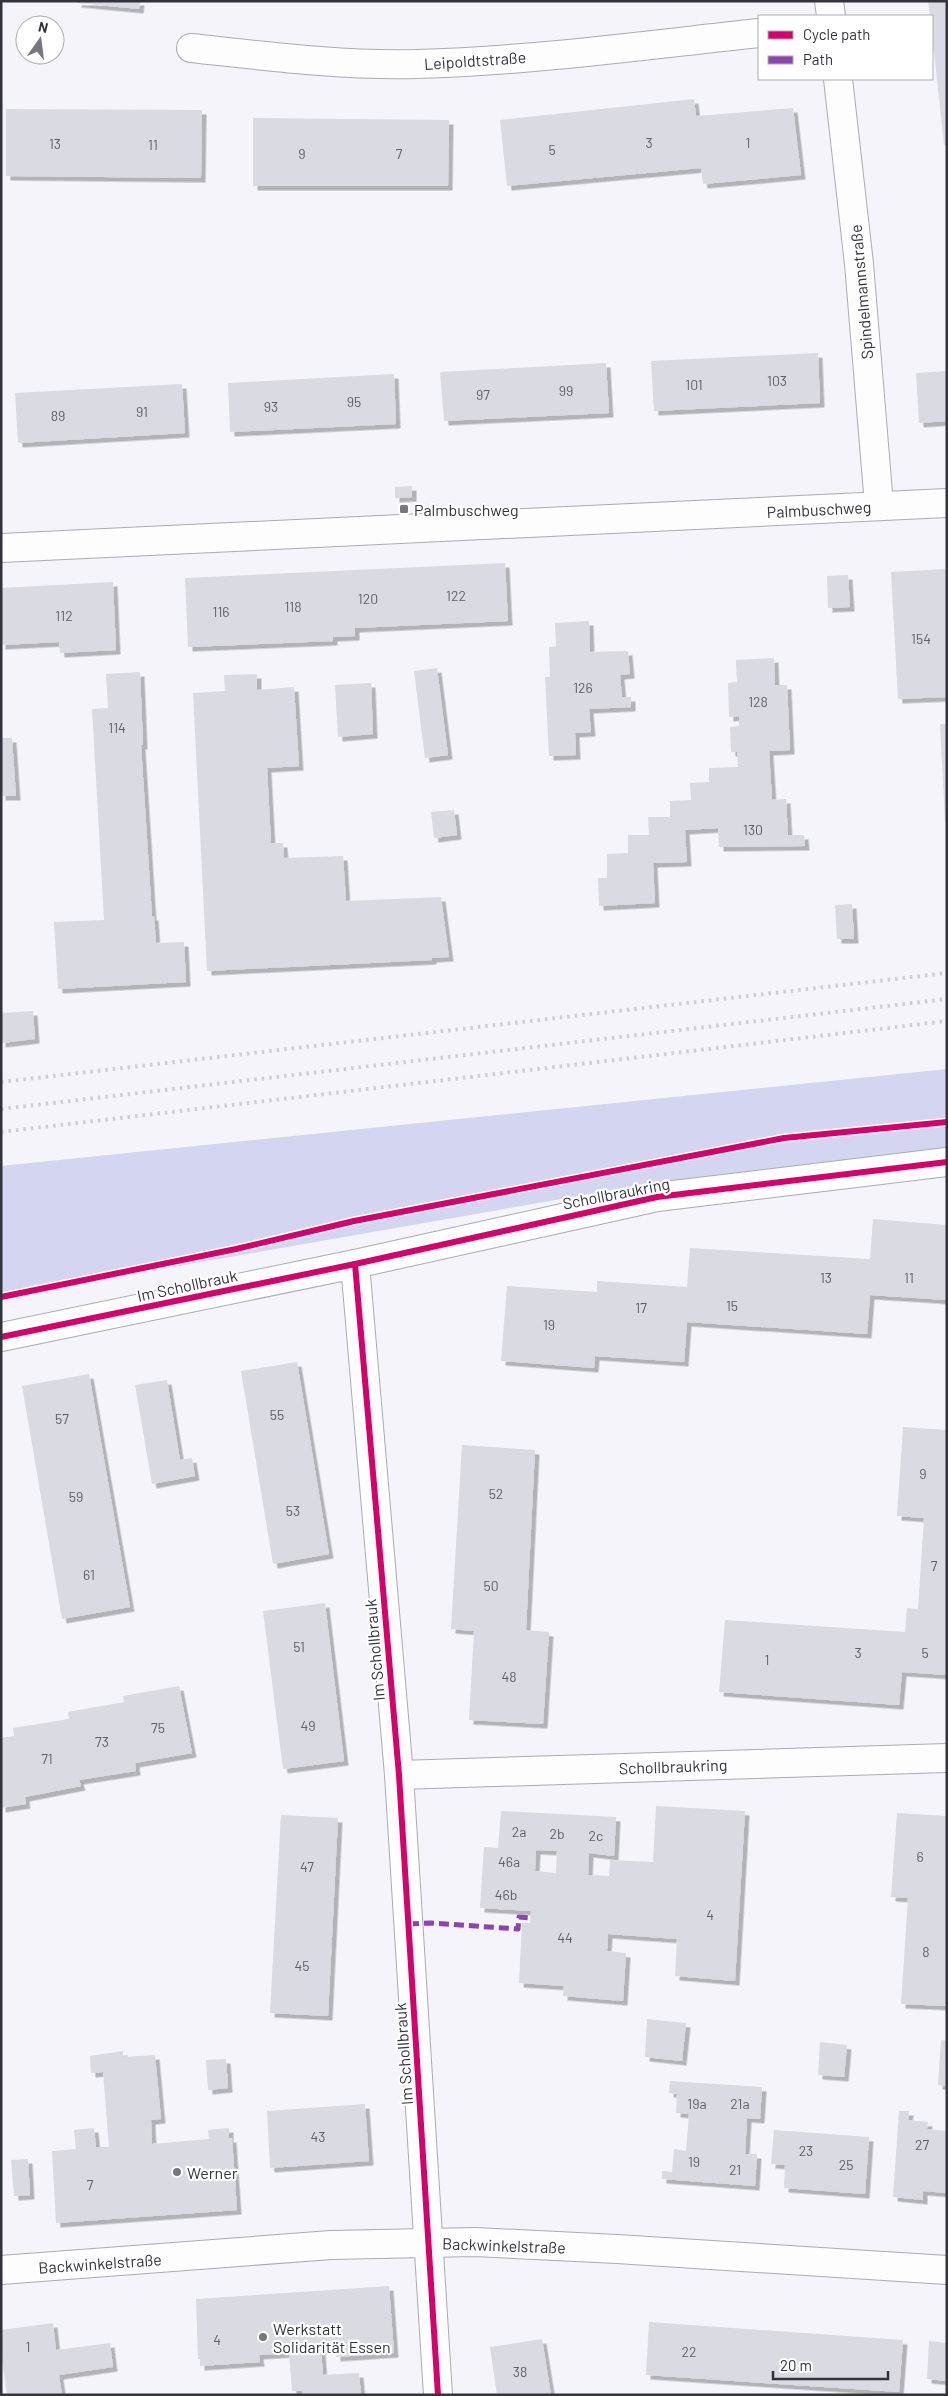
<svg xmlns="http://www.w3.org/2000/svg" width="948" height="2396" font-family="Barlow,sans-serif">
	<defs>
		<filter id="shadow"><feDropShadow dx="4.5" dy="4.5" stdDeviation="0" flood-color="#0004"/></filter>
	</defs>
	<rect width="100%" height="100%" fill="#f4f4fa"/>
	<polygon fill="#d3d5f1" points="947,1069 947,1159 653,1183 1,1297 1,1166"/>
	<g fill="#dadbe2" fill-rule="evenodd" filter="url(#shadow)">
		<polygon points="77,1 140,1 139,9 77,3"/>
		<polygon points="928,1 947,1 947,145 944,145 932,34 932,16 930,16"/>
		<polygon points="694,99 696,116 793,108 801,175 703,184 701,168 507,186 500,120"/>
		<polygon points="6,109 202,110 201,178 6,176"/>
		<polygon points="253,118 449,120 448,186 253,186"/>
		<polygon points="818,353 820,403 654,411 651,361"/>
		<polygon points="606,363 609,413 444,421 440,372"/>
		<polygon points="947,371 947,421 919,423 916,373"/>
		<polygon points="394,374 396,424 230,432 228,383"/>
		<polygon points="182,384 185,433 18,443 15,393"/>
		<polygon points="412,486 412,497 395,498 395,487"/>
		<polygon points="505,563 508,621 355,628 355,636 333,637 333,641 188,647 185,578"/>
		<polygon points="946,569 947,697 898,699 891,572"/>
		<polygon points="848,575 850,607 828,608 827,576"/>
		<polygon points="113,582 116,650 60,653 59,642 1,645 1,588"/>
		<polygon points="589,621 590,652 628,651 630,674 620,675 622,697 631,697 631,707 589,709 591,732 575,733 576,755 549,756 545,677 550,677 549,647 556,646 555,623"/>
		<polygon points="774,658 775,685 787,685 790,750 769,751 772,800 786,799 788,835 804,835 805,846 719,847 718,828 685,830 687,862 653,863 655,903 599,906 598,878 607,878 607,854 628,853 628,835 649,835 648,817 670,817 670,801 691,800 690,783 709,782 709,768 738,767 737,752 731,752 730,727 739,726 739,716 729,717 728,683 737,682 736,660"/>
		<polygon points="437,668 448,755 425,758 414,671"/>
		<polygon points="140,672 143,745 141,745 152,916 154,916 156,943 184,942 186,982 58,989 54,922 104,920 92,709 108,708 106,674"/>
		<polygon points="257,674 257,690 294,687 299,766 267,768 271,843 283,843 284,858 343,856 346,901 441,897 449,957 432,958 432,960 207,971 193,693 225,691 224,675"/>
		<polygon points="371,683 373,734 338,737 335,685"/>
		<polygon points="940,724 947,724 947,822 945,822"/>
		<polygon points="1,738 12,738 16,796 1,796"/>
		<polygon points="454,810 457,835 434,838 431,812"/>
		<polygon points="852,904 854,939 837,939 835,905"/>
		<polygon points="33,1011 35,1039 1,1043 1,1013"/>
		<polygon points="873,1219 947,1225 947,1300 870,1295 867,1334 687,1322 684,1362 595,1356 594,1368 501,1361 507,1286 597,1292 597,1281 687,1287 690,1248 870,1259"/>
		<polygon points="297,1362 329,1554 273,1564 241,1371"/>
		<polygon points="89,1374 130,1607 62,1619 22,1386"/>
		<polygon points="167,1380 180,1460 192,1458 195,1476 152,1484 135,1385"/>
		<polygon points="903,1427 947,1430 947,1675 902,1672 899,1705 719,1692 725,1620 905,1632 907,1608 918,1609 924,1518 897,1516"/>
		<polygon points="462,1445 535,1450 526,1630 549,1632 543,1724 469,1720 474,1631 451,1629"/>
		<polygon points="325,1603 344,1761 283,1769 263,1611"/>
		<polygon points="179,1686 192,1753 135,1763 136,1771 79,1780 81,1786 25,1797 26,1804 1,1808 1,1738 14,1736 13,1728 69,1719 68,1712 124,1702 123,1696"/>
		<path d="M656,1806L745,1811L735,1981L675,1976L677,1939L608,1934L607,1951L626,1953L623,2001L563,1996L564,1986L519,1983L522,1923H530L531,1911L480,1908L484,1847L498,1848L501,1811L616,1817L614,1856L589,1853L588,1875L609,1876L610,1860L653,1862ZM536,1850L557,1851L556,1873L535,1871Z"/>
		<polygon points="897,1813 947,1816 947,2006 901,2004 908,1898 891,1897"/>
		<polygon points="281,1815 338,1818 328,2016 270,2013"/>
		<polygon points="647,2019 686,2023 682,2061 645,2057"/>
		<polygon points="941,2040 947,2041 947,2086 938,2085"/>
		<polygon points="820,2042 847,2045 844,2077 818,2075"/>
		<polygon points="123,2051 123,2057 155,2055 161,2119 151,2120 152,2144 209,2139 208,2130 229,2128 229,2138 232,2138 237,2210 56,2223 52,2151 76,2149 74,2130 94,2128 96,2147 109,2147 103,2072 91,2073 90,2056"/>
		<polygon points="226,2059 228,2088 208,2090 206,2060"/>
		<polygon points="670,2081 762,2087 760,2119 747,2118 745,2154 757,2154 755,2186 662,2179 662,2171 672,2172 674,2149 686,2151 689,2114 676,2113 677,2094 669,2093"/>
		<polygon points="365,2104 369,2161 270,2168 267,2111"/>
		<polygon points="899,2111 909,2111 908,2120 928,2122 927,2129 947,2131 947,2193 923,2191 923,2200 893,2197"/>
		<polygon points="774,2130 869,2137 865,2194 784,2188 785,2165 771,2164"/>
		<polygon points="28,2159 30,2195 14,2196 11,2160"/>
		<polygon points="389,2286 394,2353 336,2357 336,2348 321,2350 323,2375 359,2373 361,2395 302,2395 302,2391 292,2391 289,2353 259,2355 260,2362 200,2366 200,2359 198,2359 196,2299"/>
		<polygon points="649,2322 903,2340 899,2392 646,2375"/>
		<polygon points="53,2323 56,2350 110,2343 113,2367 59,2375 62,2395 7,2395 1,2352 1,2330"/>
		<polygon points="542,2339 551,2395 497,2395 490,2347"/>
		<polygon points="929,2341 947,2343 947,2381 927,2379"/>
	</g>
	<g fill="none" stroke-linecap="round" stroke-linejoin="round">
		<defs>
			<g id="street">
				<polyline points="829,1 831,16"/>
				<path d="M191,48C266,56 342,66 417,64C531,61 646,45 759,33"/>
				<polyline points="838,79 859,264 879,505"/>
				<polyline points="355,1264 399,1775 438,2395"/>
				<polyline points="1,1337 355,1264 657,1197 947,1162"/>
				<polyline points="399,1775 947,1758"/>
			</g>
			<g id="secondary">
				<polyline points="1,548 947,503"/>
				<polyline points="1,2270 331,2245 475,2242 617,2249 947,2270"/>
			</g>
		</defs>
		<use href="#street" stroke="#ababb2" stroke-width="30"/>
		<use href="#secondary" stroke="#ababb2" stroke-width="30"/>
		<use href="#street" stroke="#fdfdfe" stroke-width="28"/>
		<use href="#secondary" stroke="#fdfdfe" stroke-width="28"/>
		<g stroke="#cfcfd1" stroke-width="4" stroke-dasharray="2.5 5" stroke-linecap="butt">
			<polyline points="1,1082 947,973"/>
			<polyline points="1,1109 947,999"/>
			<polyline points="1,1132 947,1021"/>
		</g>
		<polyline stroke="#8e44ad" stroke-width="5" stroke-dasharray="10 5" stroke-linecap="butt" points="409,1924 431,1923 518,1929 519,1917 530,1918"/>
		<defs>
			<g id="cycleway">
				<polyline points="355,1264 399,1775 438,2395"/>
				<polyline points="1,1297 236,1249 354,1221 784,1138 947,1122"/>
				<polyline points="1,1337 355,1264 657,1197 947,1162"/>
			</g>
		</defs>
		<use href="#cycleway" stroke="#fff" stroke-width="9"/>
		<use href="#cycleway" stroke="#d6006c" stroke-width="6"/>
	</g>
	<g fill="#76777f" stroke="#fff" stroke-width="2">
		<rect x="399" y="504" width="10" height="10" rx="2.5"/>
		<circle cx="177" cy="2172" r="5"/>
		<circle cx="263" cy="2337" r="5"/>
	</g>
	<g text-anchor="middle" dominant-baseline="central" stroke-width="4.5" stroke-linejoin="round" paint-order="stroke">
		<g font-size="14" fill="#5f6069">
			<text x="649" y="142">3</text>
			<text x="748" y="142">1</text>
			<text x="55" y="143">13</text>
			<text x="153" y="144">11</text>
			<text x="552" y="149">5</text>
			<text x="302" y="153">9</text>
			<text x="399" y="153">7</text>
			<text x="777" y="380">103</text>
			<text x="694" y="384">101</text>
			<text x="566" y="390">99</text>
			<text x="483" y="394">97</text>
			<text x="354" y="401">95</text>
			<text x="271" y="406">93</text>
			<text x="142" y="411">91</text>
			<text x="58" y="415">89</text>
			<text x="456" y="595">122</text>
			<text x="368" y="598">120</text>
			<text x="293" y="606">118</text>
			<text x="221" y="611">116</text>
			<text x="64" y="615">112</text>
			<text x="921" y="638">154</text>
			<text x="583" y="687">126</text>
			<text x="758" y="701">128</text>
			<text x="117" y="727">114</text>
			<text x="753" y="829">130</text>
			<text x="826" y="1277">13</text>
			<text x="909" y="1277">11</text>
			<text x="732" y="1305">15</text>
			<text x="641" y="1307">17</text>
			<text x="549" y="1324">19</text>
			<text x="277" y="1414">55</text>
			<text x="62" y="1418">57</text>
			<text x="923" y="1473">9</text>
			<text x="496" y="1493">52</text>
			<text x="76" y="1496">59</text>
			<text x="293" y="1510">53</text>
			<text x="934" y="1565">7</text>
			<text x="89" y="1574">61</text>
			<text x="491" y="1585">50</text>
			<text x="299" y="1646">51</text>
			<text x="858" y="1652">3</text>
			<text x="925" y="1652">5</text>
			<text x="767" y="1659">1</text>
			<text x="509" y="1676">48</text>
			<text x="308" y="1725">49</text>
			<text x="158" y="1727">75</text>
			<text x="102" y="1741">73</text>
			<text x="47" y="1758">71</text>
			<text x="519" y="1831">2a</text>
			<text x="557" y="1833">2b</text>
			<text x="596" y="1835">2c</text>
			<text x="920" y="1856">6</text>
			<text x="509" y="1861">46a</text>
			<text x="307" y="1866">47</text>
			<text x="506" y="1894">46b</text>
			<text x="710" y="1914">4</text>
			<text x="565" y="1937">44</text>
			<text x="926" y="1951">8</text>
			<text x="302" y="1965">45</text>
			<text x="697" y="2103">19a</text>
			<text x="740" y="2103">21a</text>
			<text x="318" y="2136">43</text>
			<text x="922" y="2144">27</text>
			<text x="806" y="2150">23</text>
			<text x="694" y="2161">19</text>
			<text x="846" y="2164">25</text>
			<text x="735" y="2169">21</text>
			<text x="90" y="2184">7</text>
			<text x="217" y="2339">4</text>
			<text x="28" y="2346">1</text>
			<text x="689" y="2351">22</text>
			<text x="520" y="2371">38</text>
		</g>
		<g font-size="16" fill="#32333d" stroke="#fff">
			<text transform="translate(475 60) rotate(-4)">Leipoldtstraße</text>
			<text transform="translate(861 292) rotate(-95)">Spindelmannstraße</text>
			<text transform="translate(819 509) rotate(-3)">Palmbuschweg</text>
			<text transform="translate(616 1193) rotate(-11)">Schollbraukring</text>
			<text transform="translate(187 1285) rotate(-12)">Im Schollbrauk</text>
			<text transform="translate(374 1650) rotate(-95)">Im Schollbrauk</text>
			<text transform="translate(673 1766) rotate(-2)">Schollbraukring</text>
			<text transform="translate(403 2054) rotate(-94)">Im Schollbrauk</text>
			<text transform="translate(504 2245) rotate(2)">Backwinkelstraße</text>
			<text transform="translate(100 2263) rotate(-4)">Backwinkelstraße</text>
		</g>
		<g font-size="16" fill="#32333d" stroke="#fff" text-anchor="start">
			<text x="414" y="509">Palmbuschweg</text>
			<text x="187" y="2172">Werner</text>
			<text x="273" y="2328">Werkstatt<tspan x="273" dy="18">Solidarität Essen</tspan></text>
		</g>
	</g>
	<rect width="948" height="2396" fill="none" stroke="#32333d" stroke-width="5"/>
	<rect x="758" y="15" width="175" height="65" fill="#ffffff" stroke="#adadb1"/>
	<rect x="768" y="31" width="25" height="8" fill="#d6006c" stroke="#adadb1"/>
	<text x="803" y="40" font-size="15" fill="#32333d">Cycle path</text>
	<rect x="768" y="56" width="25" height="8" fill="#8e44ad" stroke="#adadb1"/>
	<text x="803" y="65" font-size="15" fill="#32333d">Path</text>
	<g transform="translate(40 40) rotate(14)"><circle r="24" fill="#ffffff" stroke="#adadb1"/>
	<path d="M0-4L9 19L0 12L-9 19Z" fill="#76777f"/>
	<text y="-8" font-size="14" font-weight="bold" text-anchor="middle" fill="#32333d">N</text>
	</g>
	<path d="M773 2371v8h115v-8" fill="none" stroke="#32333d" stroke-width="2.5"/>
	<text x="780" y="2371" font-size="15" fill="#32333d" stroke="#ffffff" stroke-width="4" paint-order="stroke">20 m</text>
</svg>
